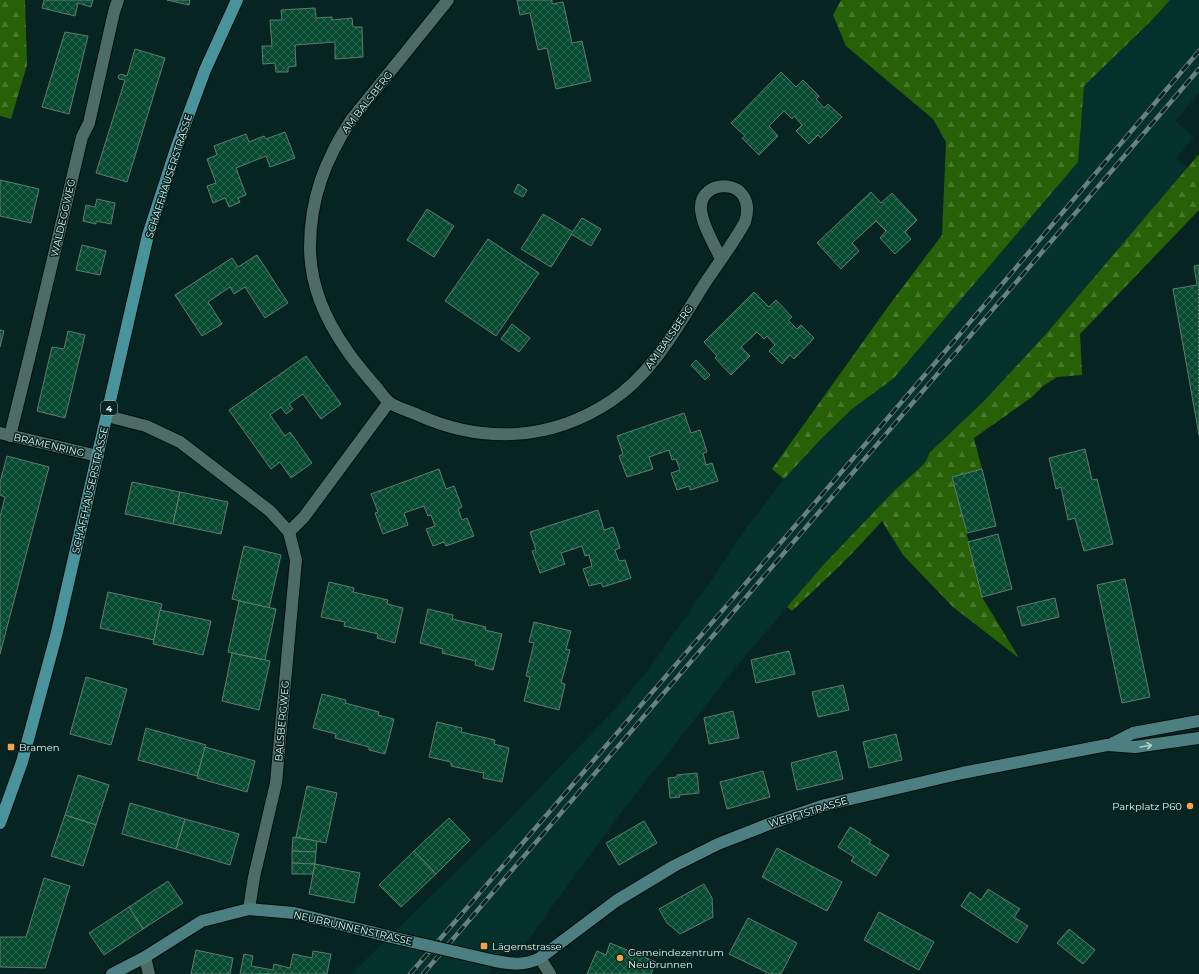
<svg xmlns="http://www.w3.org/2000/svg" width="1199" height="974" font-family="Montserrat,sans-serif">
	<defs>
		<pattern id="forest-firs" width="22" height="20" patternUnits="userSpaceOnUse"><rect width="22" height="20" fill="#286007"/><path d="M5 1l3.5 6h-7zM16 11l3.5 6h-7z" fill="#47772b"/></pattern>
		<pattern id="building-cross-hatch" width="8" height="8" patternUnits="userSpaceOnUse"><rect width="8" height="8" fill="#074b32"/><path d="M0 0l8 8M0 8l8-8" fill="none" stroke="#2b6550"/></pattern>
	</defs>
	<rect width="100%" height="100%" fill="#062522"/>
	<polygon fill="#05312d" points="1170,0 1199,0 1199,93 1175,121 1194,137 1176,158 1188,168 1046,334 983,402 929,452 927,459 923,465 895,490 825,563 740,662 622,811 524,945 525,950 502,953 488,974 351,974 507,822 618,706 648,670 711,581 747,527 784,479 820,440 852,409 894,378 1078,162 1084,86 1153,19"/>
	<g fill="url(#forest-firs)">
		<polygon points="0,0 25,0 27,65 11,119 0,116"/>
		<polygon points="841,0 1170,0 1153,19 1084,86 1078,162 894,378 852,409 820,440 784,479 772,469 890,304 942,235 946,142 933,119 846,46 833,15"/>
		<path d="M1199,154V210L1080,334L1082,375L1057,377L1043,386L1032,397L974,438L982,469L953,477L982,597L1019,658L953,607L903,555L882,521C854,553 823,582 792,611L787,607L825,563L895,490L923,465L927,459L929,453L983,402L1046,334Z"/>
	</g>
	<g fill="url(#building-cross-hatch)" stroke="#607a6c">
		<polygon points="44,0 93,0 91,7 78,3 75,16 42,8"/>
		<polygon points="167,0 190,0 189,5"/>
		<polygon points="517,0 552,0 552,4 563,2 572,43 582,41 591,81 556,89 547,48 538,50 530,13 520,15"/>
		<polygon points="315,8 316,18 332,17 332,20 352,18 353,27 362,27 363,57 335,59 335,42 295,45 296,66 288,67 288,72 276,72 275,63 263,64 262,46 272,46 270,20 282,20 281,10"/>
		<polygon points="65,32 88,36 69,114 42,107"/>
		<polygon points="135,49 165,58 127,182 96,173 125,80 119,79 118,76 121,74 127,76"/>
		<polygon points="781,72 796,87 803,80 819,96 816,99 824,108 828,104 842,117 821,138 818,135 809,144 796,131 802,125 794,116 792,119 784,111 769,126 778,136 759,155 742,138 745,136 731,123"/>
		<polygon points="285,132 295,158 270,167 266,156 236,168 246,195 238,198 240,202 229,207 225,198 213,203 207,186 216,183 207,159 217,155 214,146 246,134 249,142 264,136 266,139"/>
		<polygon points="0,180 39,189 31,223 0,216"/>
		<polygon points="518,184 527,190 523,197 514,192"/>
		<polygon points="871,192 881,203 892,193 917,220 905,232 911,239 895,254 880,238 886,231 876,221 852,243 859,251 841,269 817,243"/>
		<polygon points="97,199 115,203 111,224 96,221 96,224 83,221 86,205 95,207"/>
		<polygon points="427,209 454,226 434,257 407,240"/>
		<polygon points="543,214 573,232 551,267 521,249"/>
		<polygon points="582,218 601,229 591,246 571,234"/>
		<polygon points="488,239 539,273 496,336 445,301"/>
		<polygon points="82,245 106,251 100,275 76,270"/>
		<polygon points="257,255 288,303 265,318 245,287 234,294 230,287 208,302 222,324 202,336 175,295 232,258 238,267"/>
		<polygon points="1199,265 1199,435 1173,289 1197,285 1194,266"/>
		<polygon points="754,292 769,307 776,300 792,317 788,320 797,329 801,325 814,338 794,359 790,355 782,364 769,351 775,345 767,336 764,339 757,332 741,347 750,356 731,375 715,358 717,356 704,342"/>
		<polygon points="512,324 530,338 519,352 501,339"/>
		<polygon points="0,330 4,331 0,347"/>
		<polygon points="68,331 85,335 65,418 37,411 52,347 64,349"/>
		<polygon points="306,356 341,404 321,419 303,394 289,404 293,409 286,414 281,407 270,415 285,436 290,432 312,463 291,478 280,462 271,469 229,410"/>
		<polygon points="696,360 710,375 705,380 691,365"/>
		<polygon points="684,413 691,433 700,430 707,452 703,453 706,465 712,463 718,481 690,490 689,486 677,490 671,473 680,470 676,459 672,460 669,450 649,457 653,469 627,477 619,456 623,454 617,436"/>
		<polygon points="1085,449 1092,480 1097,479 1113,544 1084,551 1075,518 1068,520 1061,487 1056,489 1049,458"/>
		<polygon points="7,456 49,467 0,654 0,517 5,497 0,495 0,482"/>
		<polygon points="439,469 446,489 454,486 462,507 458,509 462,520 467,518 474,536 446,546 444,542 433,546 426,529 435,526 431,515 428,516 424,506 404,513 408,525 383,534 375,513 378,512 371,494"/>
		<polygon points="982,469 996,526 967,533 952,477"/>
		<polygon points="132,482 180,492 173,524 125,514"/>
		<polygon points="180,492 228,502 221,534 173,524"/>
		<polygon points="598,510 604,530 613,527 620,548 615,550 619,561 625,560 631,578 603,587 601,583 589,586 583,569 592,566 589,555 585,556 582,546 561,553 565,564 540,573 532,551 536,550 530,532"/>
		<polygon points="998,534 1012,589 982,597 968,542"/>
		<polygon points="244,546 281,555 269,608 232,599"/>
		<polygon points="1125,579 1150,697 1122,703 1097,585"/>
		<polygon points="329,582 354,588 353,592 388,600 387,604 403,608 395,643 377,638 378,634 344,626 345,622 321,617"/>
		<polygon points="108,592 162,604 154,640 100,628"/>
		<polygon points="1055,598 1059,617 1022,626 1017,607"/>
		<polygon points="239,601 276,609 265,660 228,652"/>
		<polygon points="428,609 453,615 452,619 486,627 485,630 502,634 493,670 475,665 476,661 442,653 443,649 420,643"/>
		<polygon points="160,610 211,621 203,655 153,644"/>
		<polygon points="534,622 571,631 566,649 570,650 561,683 565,684 559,710 524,701 530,677 526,676 534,643 529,642"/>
		<polygon points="789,651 795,674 756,683 751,660"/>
		<polygon points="232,653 270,661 259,710 222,701"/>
		<polygon points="86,677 127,689 111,745 70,734"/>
		<polygon points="843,685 849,710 818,717 812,692"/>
		<polygon points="322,694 346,700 345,703 379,712 378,715 394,719 385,754 369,750 369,747 335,738 336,734 313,728"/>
		<polygon points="733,711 739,738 709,744 704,718"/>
		<polygon points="437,722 462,728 461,732 495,740 494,744 509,748 502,782 483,778 484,773 451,766 451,762 429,757"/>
		<polygon points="146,728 206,745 197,776 138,760"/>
		<polygon points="896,734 902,760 869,768 863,742"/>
		<polygon points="205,747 255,761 247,792 197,778"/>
		<polygon points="836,751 843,779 797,790 791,763"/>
		<polygon points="763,771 770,797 727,809 720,782"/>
		<polygon points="697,773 699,793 679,795 680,797 670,798 668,778 677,777 677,775"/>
		<polygon points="78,775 109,785 96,825 65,815"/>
		<polygon points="307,786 337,793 326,843 296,837"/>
		<polygon points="130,803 185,819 176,849 122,834"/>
		<polygon points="65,815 96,825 83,866 51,856"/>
		<polygon points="449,818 470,840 436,874 414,851"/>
		<polygon points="185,819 239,834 230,865 176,849"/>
		<polygon points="644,821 657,843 619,865 606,843"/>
		<polygon points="850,827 871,840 869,843 889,855 876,876 851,861 854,857 838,847"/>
		<polygon points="293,837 317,841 316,852 292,851"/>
		<polygon points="777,848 842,882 827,911 762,877"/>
		<polygon points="292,851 316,852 315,864 292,863"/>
		<polygon points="414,851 436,874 401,907 379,885"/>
		<polygon points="292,863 315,864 313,874 292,874"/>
		<polygon points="315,864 360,873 354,903 309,894"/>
		<polygon points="44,878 70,886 45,968 0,967 0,937 26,937"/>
		<polygon points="168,881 183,903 143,929 129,907"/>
		<polygon points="704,884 712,898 713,917 680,934 667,923 659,909"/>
		<polygon points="988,889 1020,909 1014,917 1028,926 1017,943 961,906 970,892 981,900"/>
		<polygon points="129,907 143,929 104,955 89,933"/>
		<polygon points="879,912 934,942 919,970 864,940"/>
		<polygon points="748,918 797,943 781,974 770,974 729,954"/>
		<polygon points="1069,929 1095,950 1083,964 1057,943"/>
		<polygon points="610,943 656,962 651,974 587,974 597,951 606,955"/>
		<polygon points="196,950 233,958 230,974 191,974"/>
		<polygon points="313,951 331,954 327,974 240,974 244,954 253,956 251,966 273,970 274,964 290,968 293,954 312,958"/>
	</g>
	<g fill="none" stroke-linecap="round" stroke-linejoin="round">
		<defs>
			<g id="street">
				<path d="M448,0L351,120C325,160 310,199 310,247C310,284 325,319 346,349C355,363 366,375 377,388C381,393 385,399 390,403C398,408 409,411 418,415C483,444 551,441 611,401C655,372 679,323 707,280C720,261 734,242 745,222C759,177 698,176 701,210C703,227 714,244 721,259"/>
				<polyline points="107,416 146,426 180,442 270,511 289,532 296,560 276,783 254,877 249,909"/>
				<polyline points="0,433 98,456"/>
				<polyline points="10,436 37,326 82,137 89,123 114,12 118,0"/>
				<polyline points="289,532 304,517 389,402"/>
				<polyline points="145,957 149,974"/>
				<polyline points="540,958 550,974"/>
			</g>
			<g id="secondary">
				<polyline points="1109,745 1133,733 1199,721"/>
				<path d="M495,961C512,964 524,966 540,958L616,901L674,866L718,844L769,824L825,805L962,773L1107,745L1135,747L1199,738"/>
				<polyline points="112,974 145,957 202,921 249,909 294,913 391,937"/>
			</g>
			<polyline id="primary" points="0,823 22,762 57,632 148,235 177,146 205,70 237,0"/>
		</defs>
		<use href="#street" stroke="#000d0b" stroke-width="14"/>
		<use href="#secondary" stroke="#000d0b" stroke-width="14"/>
		<use href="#primary" stroke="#000d0b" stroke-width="14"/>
		<use href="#street" stroke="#4d6b67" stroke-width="12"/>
		<use href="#secondary" stroke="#4b7f81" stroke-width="12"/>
		<use href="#primary" stroke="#49939c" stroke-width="12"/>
		<defs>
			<g id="rail">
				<polyline points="410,974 954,341 1199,51"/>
				<polyline points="423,974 1199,69"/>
			</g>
		</defs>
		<use href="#rail" stroke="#69817e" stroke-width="4.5"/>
		<use href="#rail" stroke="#062522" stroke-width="3" stroke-dasharray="9" stroke-linecap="butt"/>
		<defs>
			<polyline id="secondary-bridge" points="391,937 495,961"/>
		</defs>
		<use href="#secondary-bridge" stroke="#000d0b" stroke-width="14" stroke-linecap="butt"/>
		<use href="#secondary-bridge" stroke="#4b7f81" stroke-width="12"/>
	</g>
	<defs><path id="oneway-shaft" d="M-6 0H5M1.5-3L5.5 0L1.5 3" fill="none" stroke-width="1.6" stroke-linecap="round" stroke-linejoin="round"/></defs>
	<use stroke="#b4d0ce" href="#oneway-shaft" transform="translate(1146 746) rotate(-9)"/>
	<g fill="#f6a248" stroke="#062522" stroke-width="1.5">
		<rect x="7" y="743" width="8" height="8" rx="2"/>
		<circle cx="1190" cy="806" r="4"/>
		<rect x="480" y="942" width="8" height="8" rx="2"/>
		<circle cx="620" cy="958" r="4"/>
	</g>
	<g text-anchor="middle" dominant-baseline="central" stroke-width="3" stroke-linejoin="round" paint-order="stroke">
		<rect fill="#062522" stroke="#9fb4b2" stroke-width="1" x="101" y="401" width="16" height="14" rx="3"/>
		<g font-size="9" font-weight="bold" fill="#e1f2ef">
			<text x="109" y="408">4</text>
		</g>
		<g font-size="10" fill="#e1f2ef" stroke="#062522">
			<text transform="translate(367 102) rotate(-52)">AM BALSBERG</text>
			<text transform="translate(169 176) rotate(-72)">SCHAFFHAUSERSTRASSE</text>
			<text transform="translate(63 218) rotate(-77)">WALDEGGWEG</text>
			<text transform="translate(669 337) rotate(-55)">AM BALSBERG</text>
			<text transform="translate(49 445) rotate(13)">BRAMENRING</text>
			<text transform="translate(90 490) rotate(-77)">SCHAFFHAUSERSTRASSE</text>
			<text transform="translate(282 721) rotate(-85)">BALSBERGWEG</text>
			<text transform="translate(808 812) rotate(-17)">WERFTSTRASSE</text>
			<text transform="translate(353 928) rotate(13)">NEUBRUNNENSTRASSE</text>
		</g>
		<g font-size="10" fill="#e1f2ef" stroke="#062522" text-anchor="start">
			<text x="19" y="747">Bramen</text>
			<text x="1182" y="806" text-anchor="end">Parkplatz P60</text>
			<text x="492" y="946">Lägernstrasse</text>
			<text x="628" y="952">Gemeindezentrum<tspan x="628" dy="12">Neubrunnen</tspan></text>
		</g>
	</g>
</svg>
